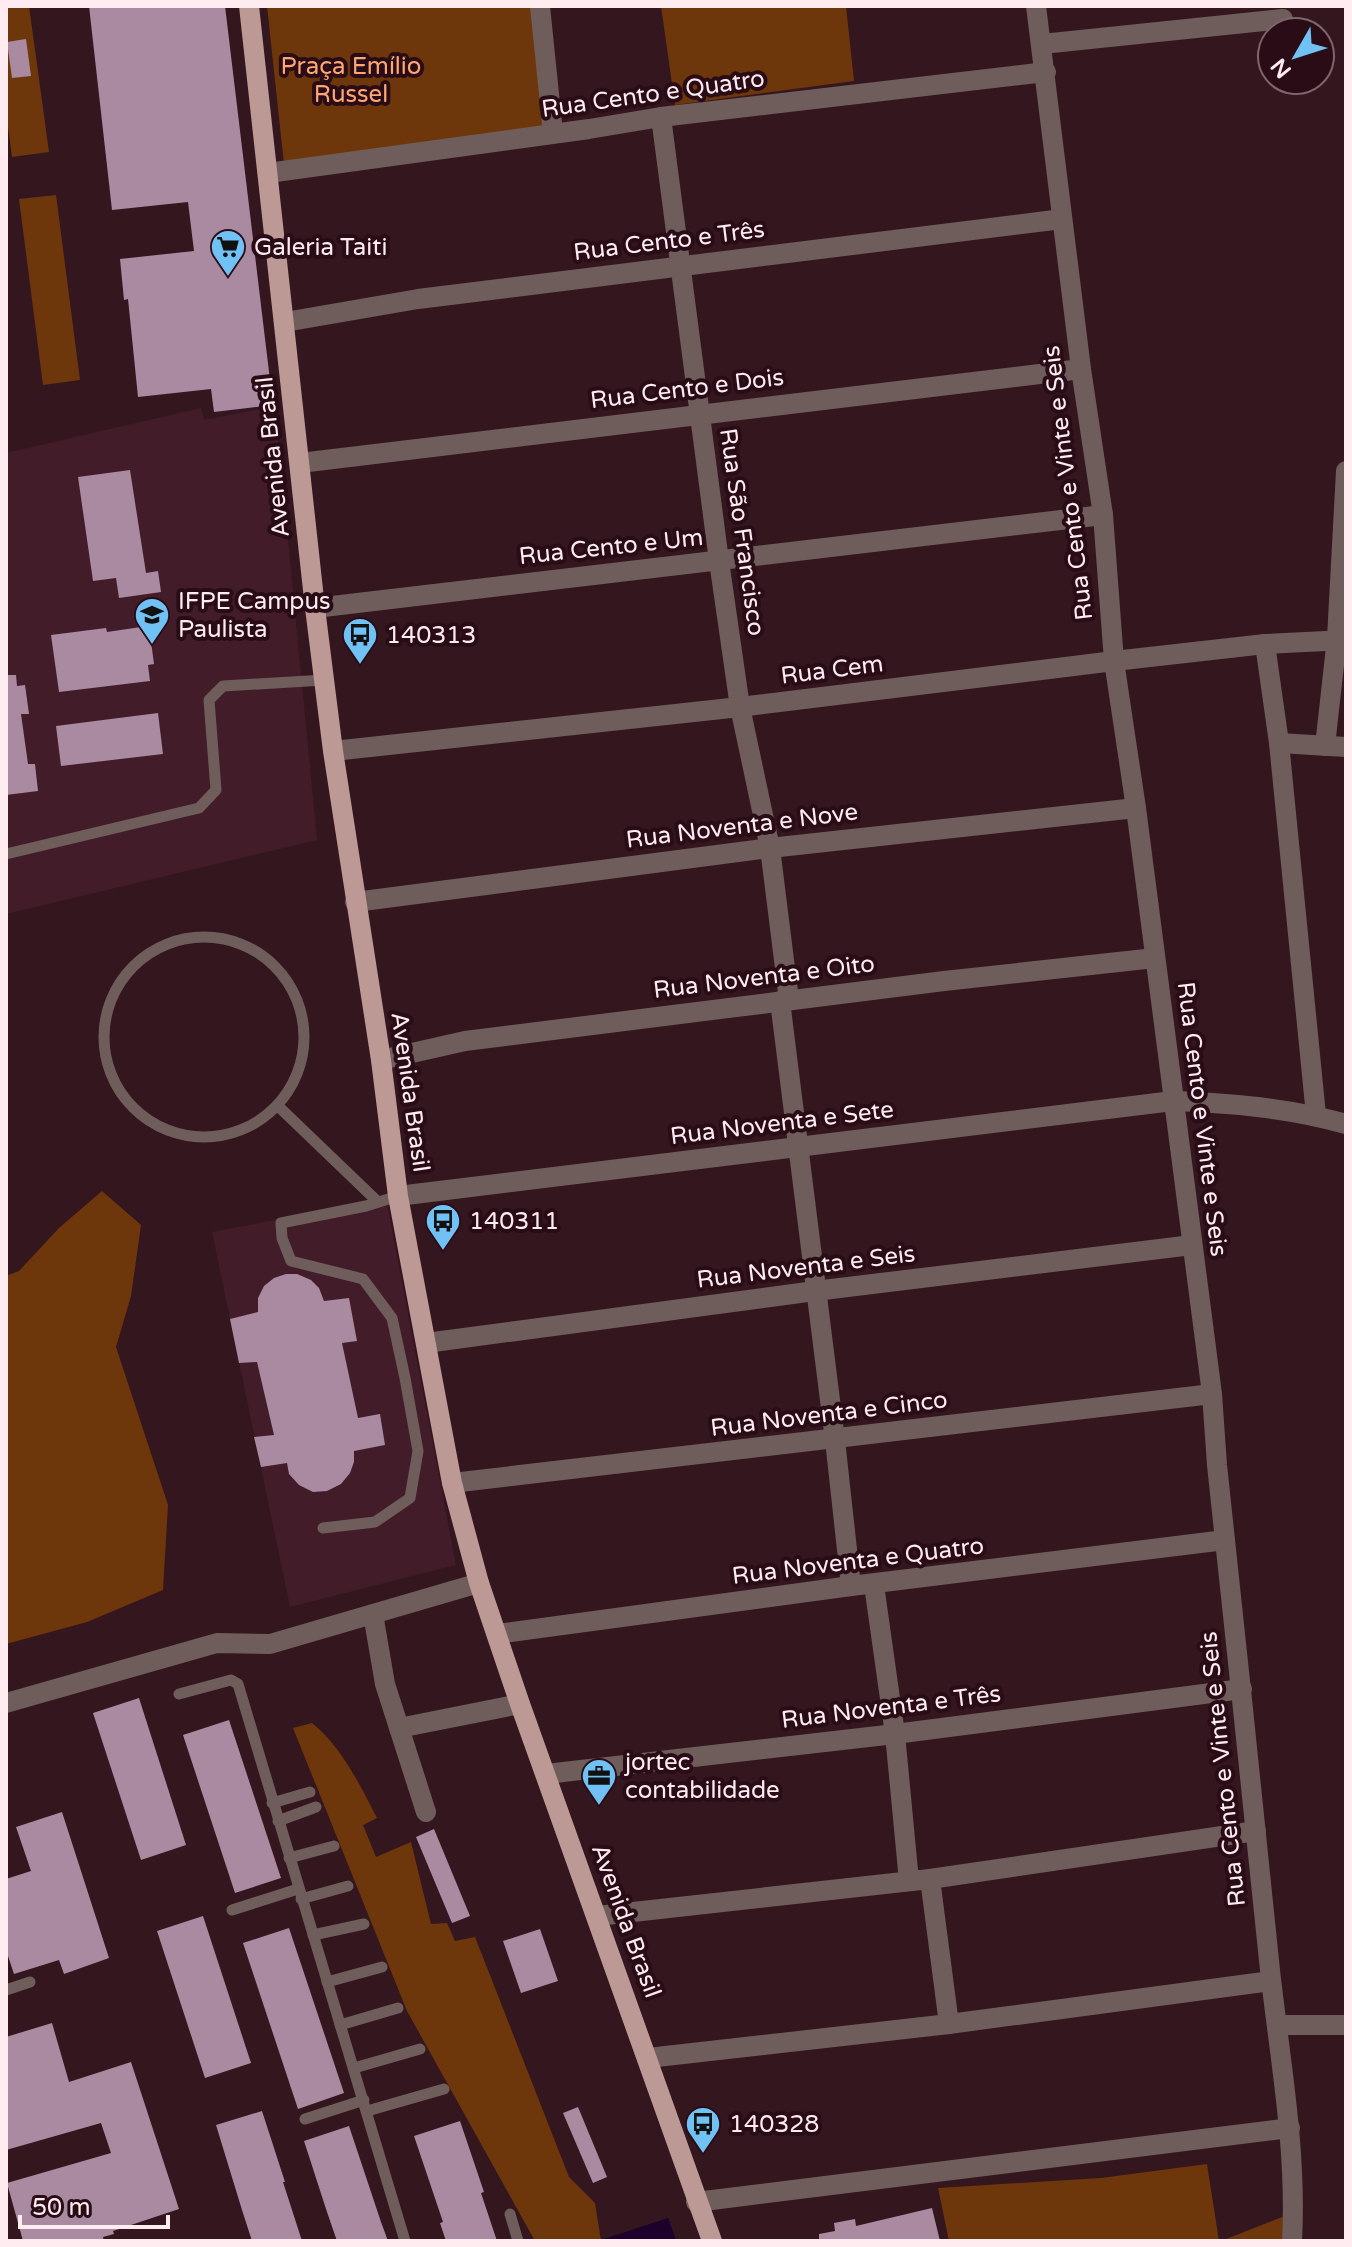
<svg xmlns="http://www.w3.org/2000/svg" width="1352" height="2247" font-family="'Varela Round',sans-serif">
	<rect width="100%" height="100%" fill="#34161f"/>
	<g fill="#421d29">
		<polygon points="275,406 317,840 6,914 6,453 201,408 204,420"/>
		<polygon points="386,1199 456,1565 290,1607 212,1232"/>
	</g>
	<g fill="#6e360b">
		<polygon points="6,6 29,6 49,152 12,157 6,112"/>
		<polygon points="267,6 533,6 545,126 284,164"/>
		<polygon points="661,6 846,6 854,81 675,105"/>
		<polygon points="56,195 80,380 43,385 19,199"/>
		<polygon points="102,1191 141,1225 131,1296 116,1347 168,1505 163,1590 87,1622 6,1644 6,1276 19,1271 59,1228"/>
		<path d="M312,1723C341,1746 360,1785 377,1818L363,1825L376,1857L411,1842L431,1924L447,1923L455,1941L475,1937L569,2177L595,2203L601,2241H535L407,2011L293,1728Z"/>
		<polygon points="1207,2164 1219,2241 949,2241 938,2188 1101,2178"/>
		<polygon points="1285,2216 1282,2241 1221,2241"/>
	</g>
	<polygon fill="#1e002d" points="668,2218 676,2240 673,2241 598,2241"/>
	<g fill="#aa8aa1">
		<polygon points="89,6 225,6 273,405 214,412 211,389 138,397 128,299 124,300 120,259 194,251 188,202 112,210"/>
		<polygon points="26,39 31,76 12,78 7,42"/>
		<polygon points="130,470 146,573 158,571 161,592 119,598 116,578 93,581 78,477"/>
		<polygon points="141,627 144,635 150,634 154,664 148,665 150,681 59,692 51,635 106,628 107,632"/>
		<polygon points="6,675 16,675 17,686 25,685 29,714 21,714 28,764 35,764 38,791 6,795"/>
		<polygon points="158,713 163,754 61,766 56,726"/>
		<polygon points="286,1274 297,1274 311,1280 319,1288 324,1301 349,1298 357,1341 342,1343 358,1418 380,1414 385,1445 354,1451 354,1462 350,1473 341,1484 327,1491 313,1492 299,1485 289,1474 287,1463 261,1467 254,1437 274,1435 257,1362 239,1363 230,1319 258,1312 258,1298 264,1286 274,1278"/>
		<polygon points="139,1698 186,1845 141,1860 93,1713"/>
		<polygon points="229,1720 281,1878 235,1893 183,1735"/>
		<polygon points="62,1812 109,1958 64,1974 59,1960 14,1974 6,1950 6,1879 31,1871 16,1827"/>
		<polygon points="434,1829 470,1916 452,1923 416,1837"/>
		<polygon points="203,1916 251,2063 205,2078 157,1931"/>
		<polygon points="289,1928 344,2093 298,2109 243,1943"/>
		<polygon points="540,1929 558,1981 521,1993 503,1941"/>
		<polygon points="52,2023 69,2082 131,2062 179,2209 113,2231 114,2234 103,2237 104,2241 23,2241 7,2183 111,2153 101,2123 6,2150 6,2037"/>
		<polygon points="578,2107 607,2177 593,2183 563,2113"/>
		<polygon points="262,2111 285,2182 283,2182 302,2241 252,2241 242,2210 216,2125"/>
		<polygon points="460,2121 484,2192 481,2193 497,2241 446,2241 440,2223 443,2222 414,2136"/>
		<polygon points="349,2126 381,2222 388,2241 337,2241 327,2212 304,2141"/>
		<polygon points="932,2208 940,2241 819,2241 819,2234 835,2231 834,2223 855,2219 856,2226"/>
	</g>
	<g fill="none" stroke-linecap="round" stroke-linejoin="round">
		<g stroke="#6e5d5b" stroke-width="11">
			<polyline points="6,854 199,808 216,790 209,700 223,686 324,680"/>
			<circle cx="204" cy="1037" r="100"/>
			<polyline points="278,1106 378,1202"/>
			<polyline points="323,1528 375,1522 410,1498 418,1451 405,1378 392,1318 363,1279 291,1261 282,1238 281,1223 366,1206 398,1196"/>
			<polyline points="179,1694 231,1680 238,1684 405,2241"/>
			<polyline points="272,1803 310,1792"/>
			<polyline points="278,1821 316,1807"/>
			<polyline points="289,1858 334,1846"/>
			<polyline points="301,1899 348,1886"/>
			<polyline points="232,1910 298,1889"/>
			<polyline points="313,1935 364,1924"/>
			<polyline points="327,1982 382,1967"/>
			<polyline points="6,1990 30,1982"/>
			<polyline points="340,2025 398,2008"/>
			<polyline points="354,2068 420,2049"/>
			<polyline points="367,2111 444,2089"/>
			<polyline points="305,2119 364,2100"/>
			<polyline points="510,2214 518,2241"/>
		</g>
		<g stroke="#6e5d5b" stroke-width="20">
			<polyline points="540,6 553,133"/>
			<path d="M1036,6L1081,369L1103,515L1114,661L1136,808L1212,1394L1217,1465C1235,1633 1253,1802 1270,1970C1280,2061 1297,2149 1292,2241"/>
			<polyline points="1042,44 1283,19"/>
			<polyline points="661,117 719,561 740,707 770,848 789,1000"/>
			<polyline points="268,173 589,129 661,117 1046,72"/>
			<polyline points="285,322 418,299 1062,219"/>
			<polyline points="300,463 1081,369"/>
			<polyline points="315,608 1103,515"/>
			<polyline points="1265,644 1279,743 1316,1115"/>
			<polyline points="1279,743 1346,747"/>
			<polyline points="1325,746 1337,638 1346,471"/>
			<polyline points="333,751 740,707 1114,661 1265,644 1346,640"/>
			<polyline points="355,902 770,848 1136,808"/>
			<polyline points="780,1001 835,1440 851,1586"/>
			<polyline points="381,1060 465,1041 944,981 1155,958"/>
			<path d="M398,1196L1173,1101C1231,1103 1289,1108 1346,1124"/>
			<polyline points="426,1343 815,1291 1192,1245"/>
			<polyline points="452,1483 1212,1394"/>
			<polyline points="874,1585 895,1734 909,1881"/>
			<polyline points="373,1614 385,1684 426,1812"/>
			<polyline points="497,1634 851,1586 1225,1540"/>
			<polyline points="6,1703 217,1643 270,1644 479,1583"/>
			<polyline points="399,1728 520,1704"/>
			<polyline points="546,1774 895,1734 1242,1689"/>
			<polyline points="930,1879 949,2024"/>
			<polyline points="597,1916 930,1879 1256,1831"/>
			<polyline points="1278,2025 1346,2025"/>
			<polyline points="648,2058 949,2024 1271,1981"/>
			<polyline points="696,2202 1290,2128"/>
		</g>
		<polyline stroke="#bc9995" stroke-width="20" points="249,6 315,608 333,751 381,1060 398,1196 452,1483 479,1583 520,1704 712,2241"/>
	</g>
	<defs>
		<symbol id="supermarket-pin" viewBox="-11 -11 22 30"><path d="M0 17L-7.5 6A9.5 9.5 0 1 1 7.5 6Z" fill="#70c1f4" stroke="#290c16"/><path d="M-6-5.5h2.5l.6 2H6L4.5 2H-2.5L-4.4-4H-6ZM-1.5 3.2a1.3 1.3 0 1 0 .1 0ZM3 3.2a1.3 1.3 0 1 0 .1 0Z" fill="#111"/></symbol>
		<symbol id="university-pin" viewBox="-11 -11 22 30"><path d="M0 17L-7.5 6A9.5 9.5 0 1 1 7.5 6Z" fill="#70c1f4" stroke="#290c16"/><path d="M0-5L7-2L0 1L-7-2ZM-4 1L0 2.5L4 1V4Q0 6-4 4Z" fill="#111"/></symbol>
		<symbol id="bus-pin" viewBox="-11 -11 22 30"><path d="M0 17L-7.5 6A9.5 9.5 0 1 1 7.5 6Z" fill="#70c1f4" stroke="#290c16"/><path d="M-5-6H5V4H4V6H2V4H-2V6H-4V4H-5ZM-3.5-4V0h7V-4ZM-3.5 1.2v1.5H-2V1.2ZM2 1.2v1.5H3.5V1.2Z" fill="#111"/></symbol>
		<symbol id="office-pin" viewBox="-11 -11 22 30"><path d="M0 17L-7.5 6A9.5 9.5 0 1 1 7.5 6Z" fill="#70c1f4" stroke="#290c16"/><path d="M-6-3h4V-5.5h4V-3h4V5H-6ZM-1-4.5V-3h2v-1.5ZM-6 0V1H6V0Z" fill="#111"/></symbol>
	</defs>
	<g fill-rule="evenodd">
		<use href="#supermarket-pin" x="208" y="227" width="40" height="54"/>
		<use href="#university-pin" x="132" y="595" width="40" height="54"/>
		<use href="#bus-pin" x="340" y="615" width="40" height="54"/>
		<use href="#bus-pin" x="423" y="1201" width="40" height="54"/>
		<use href="#office-pin" x="579" y="1756" width="40" height="54"/>
		<use href="#bus-pin" x="683" y="2104" width="40" height="54"/>
	</g>
	<g text-anchor="middle" dominant-baseline="central" stroke-width="8" stroke-linejoin="round" paint-order="stroke">
		<g font-size="24" fill="#fda773" stroke="#290c16">
			<text x="351" y="66">Praça Emílio<tspan x="351" dy="28">Russel</tspan></text>
		</g>
		<g font-size="24" fill="#feecf0" stroke="#290c16">
			<text transform="translate(653 94) rotate(-8)">Rua Cento e Quatro</text>
			<text transform="translate(669 241) rotate(-7)">Rua Cento e Três</text>
			<text transform="translate(687 389) rotate(-7)">Rua Cento e Dois</text>
			<text transform="translate(273 457) rotate(-96)">Avenida Brasil</text>
			<text transform="translate(1068 483) rotate(-97)">Rua Cento e Vinte e Seis</text>
			<text transform="translate(742 532) rotate(82)">Rua São Francisco</text>
			<text transform="translate(611 547) rotate(-6)">Rua Cento e Um</text>
			<text transform="translate(832 670) rotate(-7)">Rua Cem</text>
			<text transform="translate(742 826) rotate(-7)">Rua Noventa e Nove</text>
			<text transform="translate(764 977) rotate(-7)">Rua Noventa e Oito</text>
			<text transform="translate(410 1092) rotate(82)">Avenida Brasil</text>
			<text transform="translate(1202 1119) rotate(83)">Rua Cento e Vinte e Seis</text>
			<text transform="translate(782 1123) rotate(-7)">Rua Noventa e Sete</text>
			<text transform="translate(806 1267) rotate(-7)">Rua Noventa e Seis</text>
			<text transform="translate(829 1414) rotate(-7)">Rua Noventa e Cinco</text>
			<text transform="translate(858 1561) rotate(-7)">Rua Noventa e Quatro</text>
			<text transform="translate(891 1707) rotate(-7)">Rua Noventa e Três</text>
			<text transform="translate(1223 1769) rotate(-96)">Rua Cento e Vinte e Seis</text>
			<text transform="translate(626 1921) rotate(70)">Avenida Brasil</text>
		</g>
		<g font-size="24" fill="#feecf0" stroke="#290c16" text-anchor="start">
			<text x="254" y="247">Galeria Taiti</text>
			<text x="178" y="601">IFPE Campus<tspan x="178" dy="28">Paulista</tspan></text>
			<text x="386" y="635">140313</text>
			<text x="469" y="1221">140311</text>
			<text x="625" y="1762">jortec<tspan x="625" dy="28">contabilidade</tspan></text>
			<text x="729" y="2124">140328</text>
		</g>
	</g>
	<rect width="1352" height="2247" fill="none" stroke="#feecf0" stroke-width="16"/>
	<g transform="translate(1296 56) rotate(231)"><circle r="38" fill="#290c16" stroke="#7e666d" stroke-width="2"/>
	<path d="M0-6L14 30L0 20L-14 30Z" fill="#70c1f4"/>
	<text y="-12" font-size="22" font-weight="bold" text-anchor="middle" fill="#feecf0">N</text>
	</g>
	<path d="M20 2215v12h148v-12" fill="none" stroke="#feecf0" stroke-width="4"/>
	<text x="32" y="2215" font-size="24" fill="#feecf0" stroke="#290c16" stroke-width="6" paint-order="stroke">50 m</text>
</svg>
